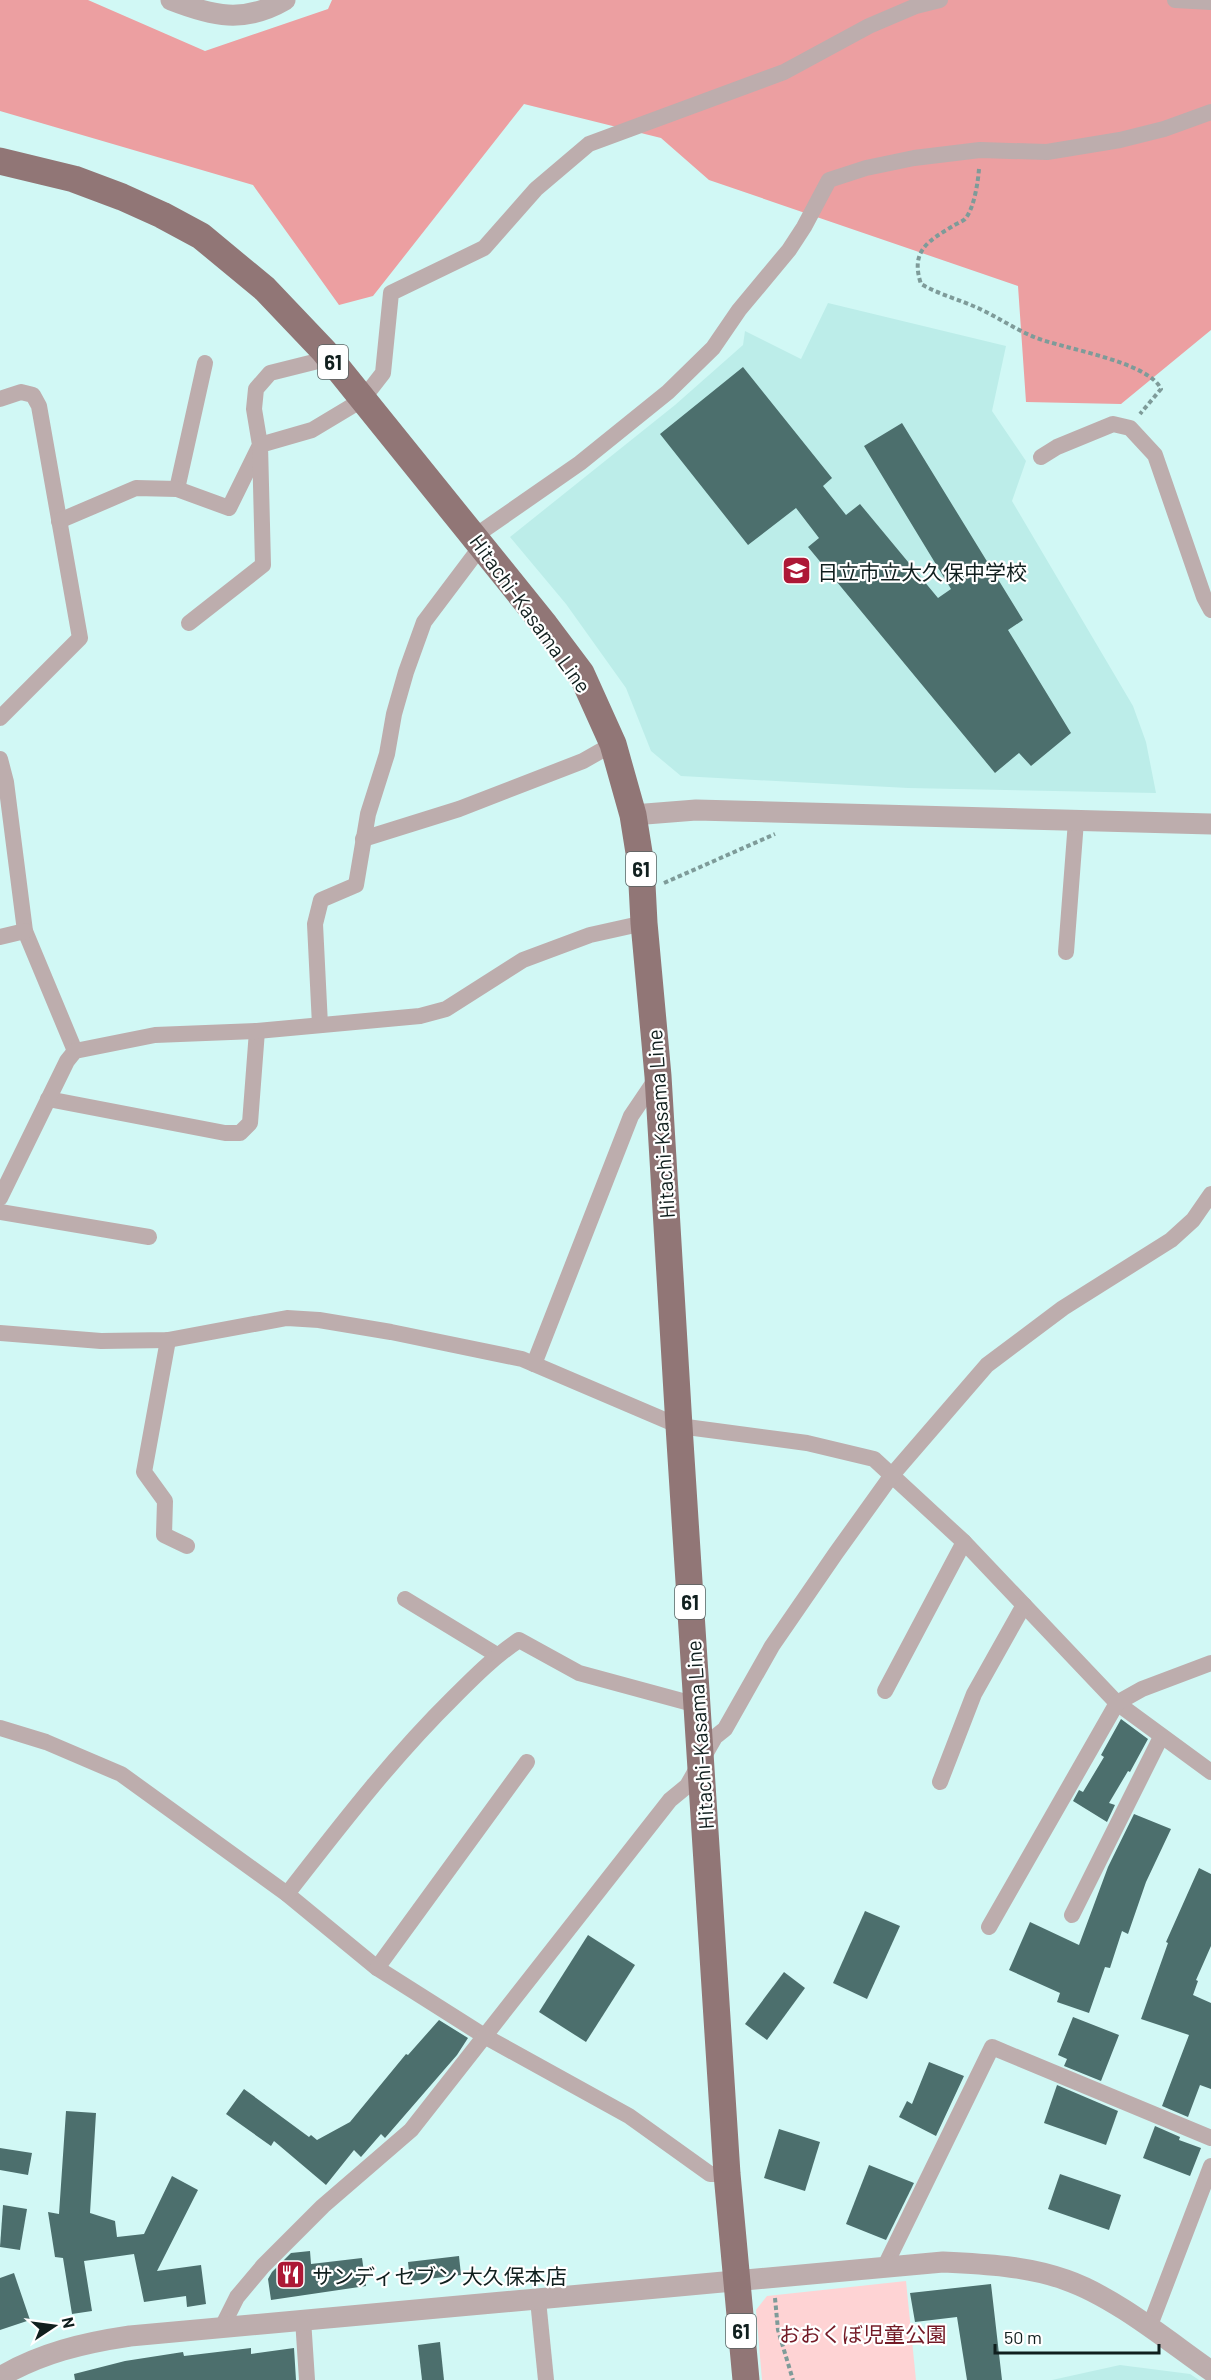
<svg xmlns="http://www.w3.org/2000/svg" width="1211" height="2380" font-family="Barlow,'Noto Sans JP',sans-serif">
	<rect width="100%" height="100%" fill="#d1f8f5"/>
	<g fill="#bcede9">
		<polygon points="828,303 1006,346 992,411 1026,461 1012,501 1133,706 1146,742 1156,793 908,788 681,776 651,751 626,688 566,604 510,537 675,405 743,345 745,331 801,359"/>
		<polygon points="1120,2365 1190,2374 1199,2380 1052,2380"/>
	</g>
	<polygon fill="#fed3d4" points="906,2281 916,2380 762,2380 756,2310 767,2296"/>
	<polygon fill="#ec9fa1" points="0,0 88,0 205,51 328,9 332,0 1211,0 1211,330 1121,404 1026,402 1018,286 709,180 661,138 524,104 373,296 339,305 253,185 0,111"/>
	<g fill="#4c6f6d">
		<polygon points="743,367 832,478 823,486 846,515 860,504 938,598 951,589 864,446 902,423 1023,620 1008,630 1071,733 1031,766 1019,753 995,773 808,547 819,538 796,508 748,545 660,434"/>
		<polygon points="1121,1719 1148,1739 1130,1772 1128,1771 1109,1803 1115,1805 1107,1822 1073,1801 1079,1790 1083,1792 1104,1757 1101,1755"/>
		<polygon points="1134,1814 1171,1829 1146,1882 1128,1934 1122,1931 1110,1968 1105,1967 1089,2013 1057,2002 1060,1993 1009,1970 1030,1922 1079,1945 1108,1867"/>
		<polygon points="1199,1868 1211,1874 1211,1946 1196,1980 1198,1981 1193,1995 1211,2003 1211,2089 1200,2085 1188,2117 1162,2106 1189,2035 1141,2019 1168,1943 1166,1942"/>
		<polygon points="865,1911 900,1926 867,1999 833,1983"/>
		<polygon points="588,1935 635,1965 586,2042 539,2012"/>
		<polygon points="784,1972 805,1988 767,2040 745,2024"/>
		<polygon points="1073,2017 1119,2035 1101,2081 1064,2066 1067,2059 1058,2055"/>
		<polygon points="439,2020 468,2038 457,2055 385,2138 381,2134 361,2157 354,2150 326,2185 274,2141 271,2146 226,2114 244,2089 309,2137 311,2135 317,2140 350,2122 406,2054 408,2055"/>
		<polygon points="929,2062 964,2076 936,2136 899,2117 907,2101 912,2104"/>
		<polygon points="1057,2085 1118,2111 1106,2145 1044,2123"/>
		<polygon points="66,2111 96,2113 90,2213 115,2221 117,2237 144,2234 172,2176 198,2190 157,2271 201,2265 206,2304 187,2307 186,2296 144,2302 134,2254 84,2261 92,2311 72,2314 63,2258 55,2257 48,2212 59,2214"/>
		<polygon points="1155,2126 1180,2137 1179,2140 1201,2148 1190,2176 1143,2158"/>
		<polygon points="779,2129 820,2142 805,2191 764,2178"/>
		<polygon points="0,2148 32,2153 28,2175 0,2170"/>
		<polygon points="869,2165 914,2183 886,2240 846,2224"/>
		<polygon points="1060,2174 1121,2195 1109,2230 1048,2209"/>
		<polygon points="3,2205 27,2209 20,2250 0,2247"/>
		<polygon points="310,2251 311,2264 362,2258 366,2286 271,2300 268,2279 272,2272 291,2253"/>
		<polygon points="459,2256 461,2275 410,2281 408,2262"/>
		<polygon points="14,2273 30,2320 0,2330 0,2278"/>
		<polygon points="991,2284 1002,2380 967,2380 957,2317 915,2322 910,2293"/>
		<polygon points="440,2342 444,2380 422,2380 418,2345"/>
		<polygon points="251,2348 251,2354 294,2348 296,2380 75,2380 74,2374 125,2361 183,2352 184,2356"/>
	</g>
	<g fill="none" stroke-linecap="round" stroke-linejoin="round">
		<g stroke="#7e9b99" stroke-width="4" stroke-dasharray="4.5 3" stroke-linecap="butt">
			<path d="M979,169C978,182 974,209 965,219C963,221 956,224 953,226C928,241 910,251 921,284C940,295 961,300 980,309C999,318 1015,329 1034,337C1063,349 1148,361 1161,389L1140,414"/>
			<polyline points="664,883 775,834"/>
			<polyline points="775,2298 778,2330 793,2380"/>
		</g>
		<g stroke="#bdadad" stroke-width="16">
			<polyline points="1175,0 1211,2"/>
			<polyline points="0,399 21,392 33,395 39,406 80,638 0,718"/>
			<polyline points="1041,457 1057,447 1113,424 1130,428 1155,455 1204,597 1211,610"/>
			<polyline points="177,489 205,363"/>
			<polyline points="59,521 136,488 177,489 229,508 260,445 254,409 256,389 270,373 330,358"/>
			<polyline points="475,536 580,463 668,392 713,348 739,310 789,250 804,227 829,180 866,168 914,158 980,150 1047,152 1120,140 1164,129 1211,112"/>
			<polyline points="189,623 263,565 260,445 312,430 362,400 383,373 391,293 484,248 536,189 589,144 784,72 869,26 916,6 940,0"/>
			<polyline points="0,759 6,782 25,931 75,1051"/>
			<polyline points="363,839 459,809 583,761 613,744"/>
			<polyline points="0,937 25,931"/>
			<polyline points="1066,952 1076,821"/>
			<polyline points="320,1025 315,924 321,900 356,885 368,814 387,754 394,714 406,672 424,622 482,545"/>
			<polyline points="48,1099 225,1133 240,1133 250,1123 257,1031"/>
			<polyline points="0,1198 67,1061 75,1051 155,1035 257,1031 420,1016 446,1009 523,960 590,935 644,923"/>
			<polyline points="0,1212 149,1237"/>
			<polyline points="0,1333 101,1341 168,1340 287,1318 319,1320 391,1332 522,1359 679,1426 807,1443 874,1459 964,1542 1117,1703 1211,1772"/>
			<polyline points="168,1340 144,1472 165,1501 164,1535 187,1546"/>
			<polyline points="534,1364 631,1116 658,1076"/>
			<polyline points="405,1599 497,1655"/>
			<polyline points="885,1691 964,1542"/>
			<polyline points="0,1728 46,1742 121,1774 287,1894 377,1968 486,2037 629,2116 710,2174 727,2174"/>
			<polyline points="940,1782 974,1694 1024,1605"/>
			<path d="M287,1894C340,1826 392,1758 454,1697C475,1676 495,1656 519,1640L579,1673L697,1705"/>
			<polyline points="1072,1915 1161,1737"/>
			<polyline points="989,1927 1117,1703 1142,1689 1211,1663"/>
			<polyline points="377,1968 527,1762"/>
			<polyline points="885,2266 992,2047 1211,2138"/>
			<polyline points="538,2300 546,2380"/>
			<polyline points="303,2319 307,2380"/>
			<polyline points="222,2327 237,2297 263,2266 323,2206 411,2130 670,1800 687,1786 715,1737 725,1729 772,1646 836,1553 892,1475 987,1365 1063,1308 1171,1240 1193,1220 1211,1194"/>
			<polyline points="1149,2328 1211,2166"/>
		</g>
		<g stroke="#bdadad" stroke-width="21">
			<path d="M171,0C212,16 244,24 285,0"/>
			<polyline points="633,815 696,810 1211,824"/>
			<path d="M0,2377C41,2353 83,2343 130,2336L943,2262C985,2264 1027,2266 1066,2280C1115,2297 1168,2341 1211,2371"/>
		</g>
		<polyline stroke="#917676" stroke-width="27" points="0,161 74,179 122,197 162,215 201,236 265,289 324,351 545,625 581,673 613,744 633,815 641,865 644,923 658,1076 679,1426 727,2174 746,2380"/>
	</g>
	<defs>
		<symbol id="school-square" viewBox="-11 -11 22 22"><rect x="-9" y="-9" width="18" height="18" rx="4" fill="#ad1836" stroke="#fff"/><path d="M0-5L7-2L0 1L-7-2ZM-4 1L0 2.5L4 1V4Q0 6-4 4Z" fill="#fff"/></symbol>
		<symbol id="restaurant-square" viewBox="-11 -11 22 22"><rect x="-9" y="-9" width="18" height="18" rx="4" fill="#ad1836" stroke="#fff"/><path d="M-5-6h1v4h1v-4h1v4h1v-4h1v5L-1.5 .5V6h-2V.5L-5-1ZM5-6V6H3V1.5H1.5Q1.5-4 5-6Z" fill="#fff"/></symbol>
	</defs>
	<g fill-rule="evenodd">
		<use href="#school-square" x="780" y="554" width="33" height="33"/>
		<use href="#restaurant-square" x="274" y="2258" width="33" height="33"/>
	</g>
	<g text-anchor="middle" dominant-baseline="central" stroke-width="4.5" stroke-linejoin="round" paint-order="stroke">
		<g fill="#fff" stroke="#586262" stroke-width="1.5">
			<rect x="318" y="345" width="30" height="34" rx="4.5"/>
			<rect x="626" y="852" width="30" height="34" rx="4.5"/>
			<rect x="675" y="1585" width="30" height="34" rx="4.5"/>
			<rect x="726" y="2314" width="30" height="34" rx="4.5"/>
		</g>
		<g font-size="20" font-weight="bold" fill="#101f1e">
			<text x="333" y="362">61</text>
			<text x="641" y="869">61</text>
			<text x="690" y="1602">61</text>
			<text x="741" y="2331">61</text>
		</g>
		<g font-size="21" fill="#101f1e" stroke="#fff" text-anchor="start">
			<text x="817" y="571">日立市立大久保中学校</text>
			<text x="312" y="2275">サンディセブン 大久保本店</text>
		</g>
		<g font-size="21" fill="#101f1e" stroke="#fff">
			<text transform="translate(531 613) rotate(54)">Hitachi-Kasama Line</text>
			<text transform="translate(660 1124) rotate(-94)">Hitachi-Kasama Line</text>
			<text transform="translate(699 1735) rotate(-94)">Hitachi-Kasama Line</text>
		</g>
		<g font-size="21" fill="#731a26" stroke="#fff">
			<text x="863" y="2333">おおくぼ児童公園</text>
		</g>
	</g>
	<g transform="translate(54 2326) rotate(77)" stroke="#ffffff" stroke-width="4.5" paint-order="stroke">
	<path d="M0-4.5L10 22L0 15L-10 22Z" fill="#101f1e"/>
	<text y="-9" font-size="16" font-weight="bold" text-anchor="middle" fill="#101f1e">N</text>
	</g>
	<path d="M995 2344v9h164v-9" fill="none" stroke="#101f1e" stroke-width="3"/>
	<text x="1004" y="2344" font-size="18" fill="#101f1e" stroke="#ffffff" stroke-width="4.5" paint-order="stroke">50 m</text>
</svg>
